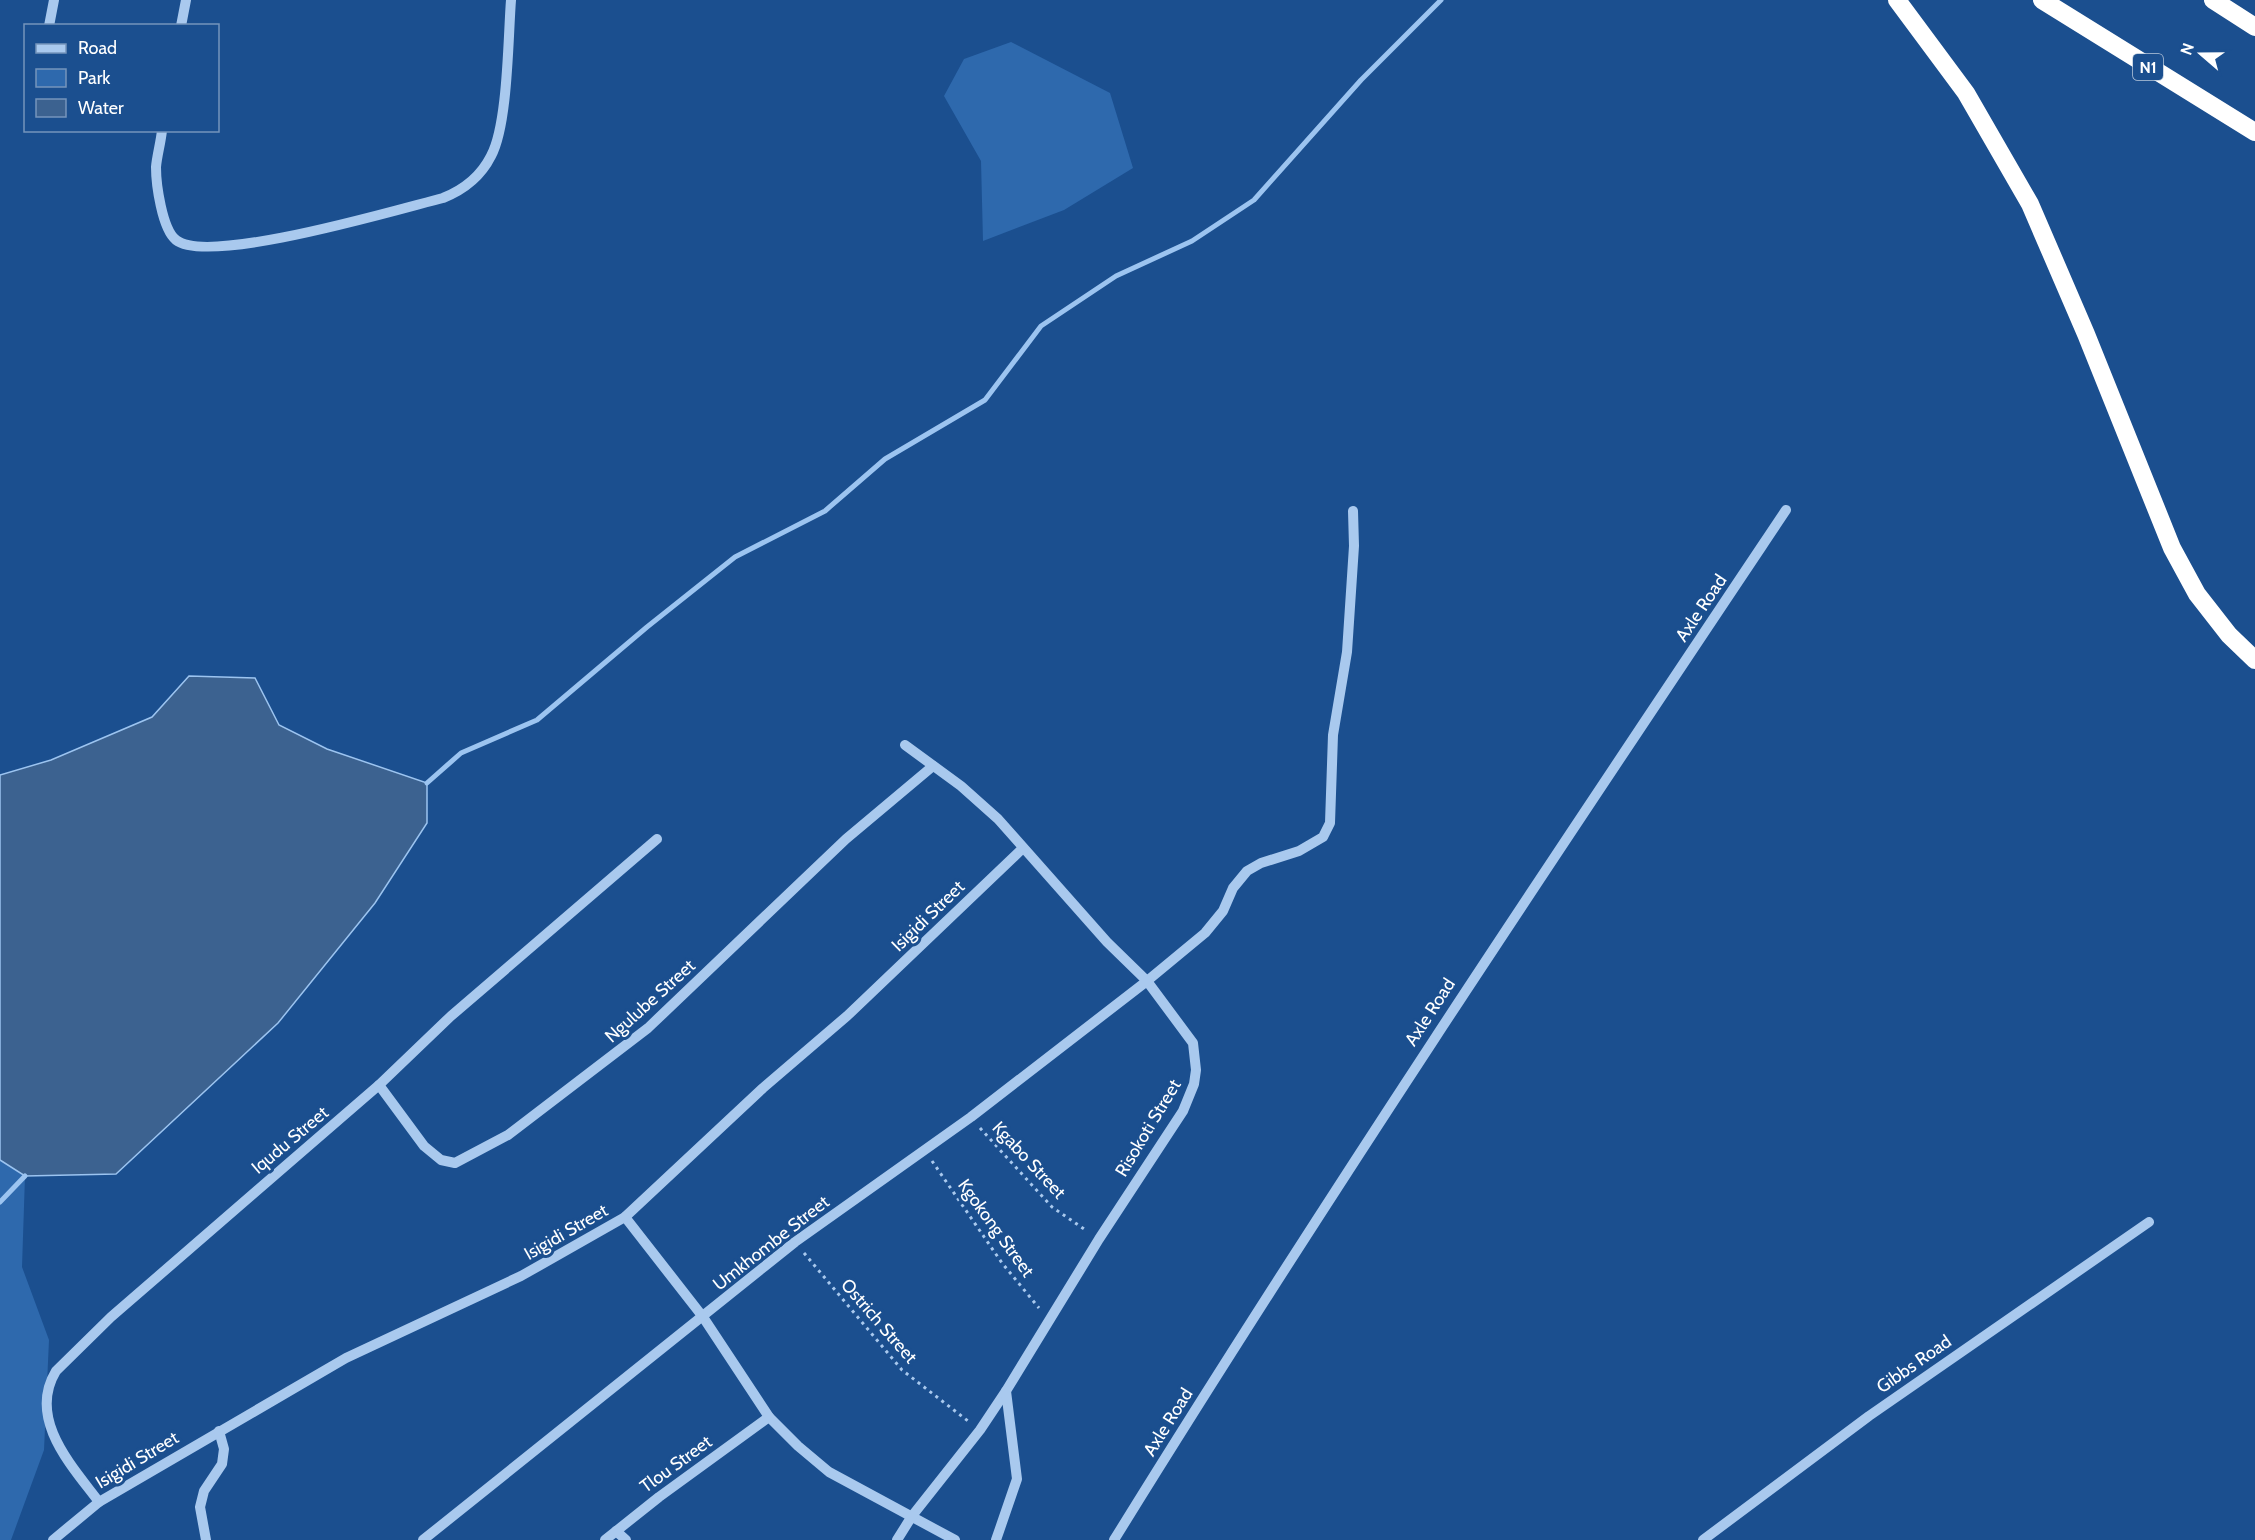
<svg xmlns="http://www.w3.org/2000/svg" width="2255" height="1540" font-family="Cabin,sans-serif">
	<rect width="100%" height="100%" fill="#1b4f8f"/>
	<g fill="#2e69ad">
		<polygon points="1011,42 1110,93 1133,168 1064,210 983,241 981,161 944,96 964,59"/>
		<polygon points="0,1160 25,1176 22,1267 49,1340 44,1450 11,1540 0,1540"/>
	</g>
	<polygon fill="#3c6290" stroke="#9cc4f0" stroke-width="1.5" points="189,676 255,678 279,725 327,749 427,783 427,823 375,903 278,1023 116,1174 25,1176 0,1160 0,775 51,760 152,717"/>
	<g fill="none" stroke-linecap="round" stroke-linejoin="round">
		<g stroke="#9cc4f0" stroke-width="5">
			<polyline points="427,783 461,753 537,720 647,627 735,557 825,511 885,459 985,400 1041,326 1116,276 1192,241 1254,200 1361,80 1441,0"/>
			<polyline points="0,1202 25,1176"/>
		</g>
		<g stroke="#a9c9ee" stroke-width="3" stroke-dasharray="3 4.5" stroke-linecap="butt">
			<polyline points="980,1128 1052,1207 1087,1231"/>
			<polyline points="932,1161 1002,1263 1039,1308"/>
			<polyline points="804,1253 902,1370 968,1421"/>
		</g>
		<g stroke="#a9c9ee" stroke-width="10">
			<polyline points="49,26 54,0"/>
			<polyline points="181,26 186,0"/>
			<path d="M162,130C161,142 157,155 156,167C156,184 162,229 176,240C208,266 399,209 443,198C463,190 481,176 491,156C508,125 508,38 511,0"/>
			<polyline points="379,1085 424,1146 441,1160 455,1163 508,1135 648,1028 846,839 933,766"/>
			<polyline points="625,1217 703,1317 769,1417 798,1446 829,1472 955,1540"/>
			<path d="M99,1502C72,1466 27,1419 56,1371L111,1317L379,1085L451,1016L657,839"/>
			<polyline points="616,1531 626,1540"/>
			<polyline points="53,1540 99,1502 346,1358 521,1276 625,1217 763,1088 847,1016 1022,849"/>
			<polyline points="206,1540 200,1507 204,1491 222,1464 224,1449 219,1431"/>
			<polyline points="423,1540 795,1242 971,1117 1147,981 1205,933 1223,911 1233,888 1247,871 1261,863 1299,851 1323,837 1330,823 1333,735 1347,652 1354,546 1353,511"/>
			<polyline points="605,1540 659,1497 769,1417"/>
			<polyline points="897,1540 912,1516 980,1430 1006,1391 1099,1239 1183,1111 1194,1084 1196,1070 1193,1043 1147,981 1107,942 998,819 961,786 905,745"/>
			<polyline points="996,1540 1017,1479 1006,1391"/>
			<path d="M1114,1540C1330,1191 1558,851 1786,510"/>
			<polyline points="1703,1540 1869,1416 2149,1222"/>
		</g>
		<g stroke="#fff" stroke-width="18">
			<polyline points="1897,0 1966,93 2030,204 2086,334 2172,548 2197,594 2229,635 2255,660"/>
			<polyline points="2042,0 2255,132"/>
			<polyline points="2213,0 2255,27"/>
		</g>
	</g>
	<g text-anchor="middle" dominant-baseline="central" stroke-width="6" stroke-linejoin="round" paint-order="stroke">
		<rect fill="#1b4f8f" stroke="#bbcadd" stroke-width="1.5" x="2133" y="54" width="30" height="26" rx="4.5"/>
		<g font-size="16" font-weight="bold" fill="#fff">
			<text x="2148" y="67">N1</text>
		</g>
		<g font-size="18" fill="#fff" stroke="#1b4f8f">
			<text transform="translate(1701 608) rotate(-56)">Axle Road</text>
			<text transform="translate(928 916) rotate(-44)">Isigidi Street</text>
			<text transform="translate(650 1001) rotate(-42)">Ngulube Street</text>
			<text transform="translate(1430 1012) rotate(-57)">Axle Road</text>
			<text transform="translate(1148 1128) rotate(-59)">Risokoti Street</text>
			<text transform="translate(290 1140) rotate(-40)">Iqudu Street</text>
			<text transform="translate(1029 1160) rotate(47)">Kgabo Street</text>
			<text transform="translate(996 1228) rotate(54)">Kgokong Street</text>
			<text transform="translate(566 1232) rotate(-30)">Isigidi Street</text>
			<text transform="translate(771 1243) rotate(-38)">Umkhombe Street</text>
			<text transform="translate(879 1321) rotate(49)">Ostrich Street</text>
			<text transform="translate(1914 1364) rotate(-35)">Gibbs Road</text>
			<text transform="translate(1168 1422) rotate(-58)">Axle Road</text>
			<text transform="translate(137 1460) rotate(-31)">Isigidi Street</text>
			<text transform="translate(676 1464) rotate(-36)">Tlou Street</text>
		</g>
	</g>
	<rect x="24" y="24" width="195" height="108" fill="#1b4f8f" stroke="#7695bc" stroke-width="1.5"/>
	<rect x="36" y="44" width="30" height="9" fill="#a9c9ee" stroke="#7695bc" stroke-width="1.5"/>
	<text x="78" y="54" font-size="18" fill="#ffffff">Road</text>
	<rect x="36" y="69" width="30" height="18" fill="#2e69ad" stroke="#7695bc" stroke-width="1.5"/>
	<text x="78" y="84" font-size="18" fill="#ffffff">Park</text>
	<rect x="36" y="99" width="30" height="18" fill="#3c6290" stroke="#7695bc" stroke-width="1.5"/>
	<text x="78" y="114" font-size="18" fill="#ffffff">Water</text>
	<g transform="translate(2201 54) rotate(290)" stroke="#1b4f8f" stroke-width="4.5" paint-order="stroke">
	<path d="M0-4.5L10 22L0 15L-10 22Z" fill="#ffffff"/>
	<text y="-9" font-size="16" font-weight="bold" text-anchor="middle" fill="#ffffff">N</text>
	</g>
</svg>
